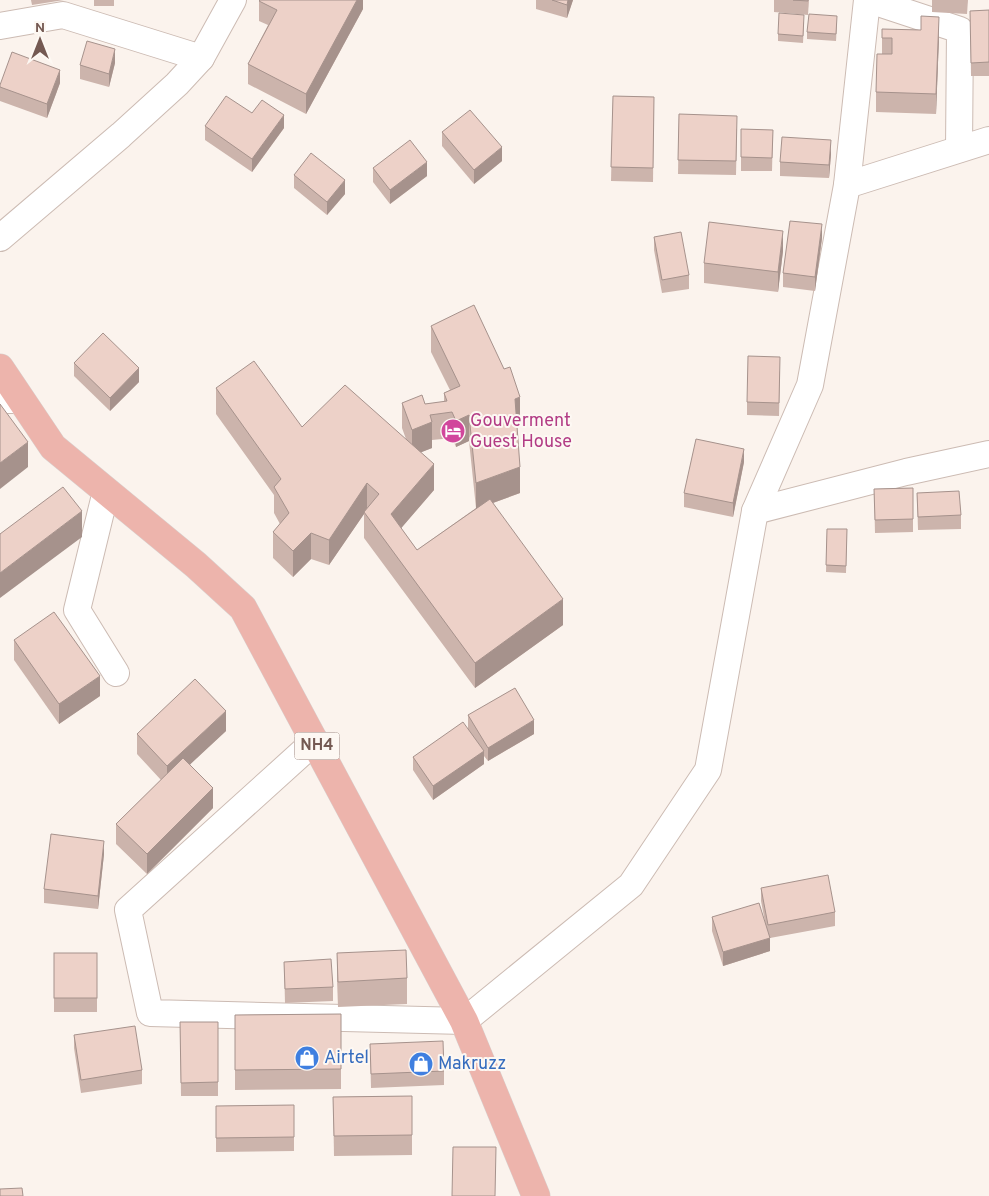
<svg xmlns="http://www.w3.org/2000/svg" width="989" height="1196" font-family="Overpass,sans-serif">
	<rect width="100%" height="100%" fill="#fbf3ed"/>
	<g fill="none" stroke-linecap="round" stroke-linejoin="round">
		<defs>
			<g id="minor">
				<polyline points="869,0 960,30 959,149"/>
				<polyline points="0,26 63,15 201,58"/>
				<polyline points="847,185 867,0"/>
				<polyline points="0,238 121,135 177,84 201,58 233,0"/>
				<polyline points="0,400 21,400"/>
				<polyline points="106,491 77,610 116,673"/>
				<polyline points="755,511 906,472 989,454"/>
				<polyline points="315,741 128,910 150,1013 464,1021 631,885 708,770 755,511 810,385 847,185 989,140"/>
			</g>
			<polyline id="highway" points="0,368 53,447 196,565 243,608 464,1021 536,1196"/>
		</defs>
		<use href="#minor" stroke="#ccbbb3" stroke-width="28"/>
		<use href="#highway" stroke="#d8d1cf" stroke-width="29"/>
		<use href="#minor" stroke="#fff" stroke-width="26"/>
		<use href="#highway" stroke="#edb4ac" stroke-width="28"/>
	</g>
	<g fill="#ccb4ac" fill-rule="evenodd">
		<polygon points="31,0 64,0 32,5"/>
		<rect x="94" y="0" width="20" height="6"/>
		<polygon points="363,0 363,9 306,114 248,84 248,64 268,25 259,21 259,1"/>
		<polygon points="536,0 573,0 567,18 536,9"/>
		<polygon points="774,0 809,0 808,15 774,12"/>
		<polygon points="932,0 968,0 967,14 932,12"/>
		<polygon points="989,10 989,76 971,76 970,11"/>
		<polygon points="804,22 803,43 778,41 778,34"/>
		<polygon points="837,23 836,41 807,39 807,32"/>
		<polygon points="882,29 939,37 936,114 876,112 876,92 882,54"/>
		<polygon points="115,63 109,87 80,79 80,65"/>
		<polygon points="60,83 47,118 0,101 0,85"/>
		<polygon points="613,96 654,97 653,182 611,181"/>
		<polygon points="252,113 284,128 252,172 205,140 205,126"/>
		<polygon points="679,114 737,129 736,175 678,174"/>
		<polygon points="741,129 773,130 772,171 741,171"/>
		<polygon points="442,132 502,161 474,184 442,146"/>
		<polygon points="831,154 829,178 780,176 780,162"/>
		<polygon points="373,168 427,176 390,204 373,182"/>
		<polygon points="294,175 345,194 327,215 294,188"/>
		<polygon points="654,237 689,275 689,289 662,293 654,250"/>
		<polygon points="822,238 815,291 783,287 783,273"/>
		<polygon points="783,251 778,292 704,283 704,263"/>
		<path d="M431,326L520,423L516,424L520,493L493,503L563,625L475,688L364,538V514L329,565L311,559L293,577L273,558V532L280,524L274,513V495L216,414V388L302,427L406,439L402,428V403L425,404L444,402V393L450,390L431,352ZM452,438L456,447L469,441L476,508L417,550L401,528L434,490L421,452L432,448V440Z"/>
		<polygon points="74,363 139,382 110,411 74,376"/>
		<polygon points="780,371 779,416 747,415 747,402"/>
		<polygon points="744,462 733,517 684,507 684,493"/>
		<polygon points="913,488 913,532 875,533 874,489"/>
		<polygon points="917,493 961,515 961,529 918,530"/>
		<polygon points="827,529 847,529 846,573 826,572"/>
		<polygon points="14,640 100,696 59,724 14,660"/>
		<polygon points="468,715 534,734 488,761 484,756 484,764 433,800 413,770 413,757 468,728"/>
		<polygon points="226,731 190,764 213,808 147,874 116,844 116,824 161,780 137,754 137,734"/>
		<polygon points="104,854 98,909 44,903 44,889"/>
		<polygon points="761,888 835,912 835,926 770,938 770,951 723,966 712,931 712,917 765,922 761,901"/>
		<rect x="54" y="953" width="43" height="59"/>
		<polygon points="337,953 407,978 407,1004 338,1007 337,979"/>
		<polygon points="284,962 333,987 333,1001 285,1003"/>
		<polygon points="341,1014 341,1089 235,1090 235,1015"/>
		<polygon points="180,1022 218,1022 218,1096 181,1096"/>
		<polygon points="74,1035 142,1070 142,1084 81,1093 74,1048"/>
		<polygon points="370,1044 444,1071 444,1085 371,1088"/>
		<polygon points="412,1096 412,1155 334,1156 333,1097"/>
		<polygon points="294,1105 294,1151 216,1152 216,1106"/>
	</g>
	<g fill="#a6928c">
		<polygon points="357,0 363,0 363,9 306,114 306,94"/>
		<polygon points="568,0 573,0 567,18 567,5"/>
		<polygon points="939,17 939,37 936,114 936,94"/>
		<polygon points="115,49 115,63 109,87 109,74"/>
		<polygon points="60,70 60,83 47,118 47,104"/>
		<polygon points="284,115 284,128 252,172 252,159"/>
		<polygon points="831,140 831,154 829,178 829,165"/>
		<polygon points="502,147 502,161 474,184 474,170"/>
		<polygon points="427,162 427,176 390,204 390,190"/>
		<polygon points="345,180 345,194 327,215 327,202"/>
		<polygon points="822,224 822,238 815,291 815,277"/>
		<polygon points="783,231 783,251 778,292 778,272"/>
		<polygon points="139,368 139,382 110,411 110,398"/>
		<polygon points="520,397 520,423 515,425 515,399"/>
		<polygon points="469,415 469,441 456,447 456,421"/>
		<polygon points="432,422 432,448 412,456 412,430"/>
		<polygon points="28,442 28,467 0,489 0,463"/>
		<polygon points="744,449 744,462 733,517 733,503"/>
		<polygon points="434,464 434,490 391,540 391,514"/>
		<polygon points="520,467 520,493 476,509 476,483"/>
		<polygon points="367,483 367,509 364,512 364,514 329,565 329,540"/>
		<polygon points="82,511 82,537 0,598 0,573"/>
		<polygon points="311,533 311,559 293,577 293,551"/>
		<polygon points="563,599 563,625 475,688 475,663"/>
		<polygon points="100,676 100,696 59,724 59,704"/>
		<polygon points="226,711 226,731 167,786 167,766"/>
		<polygon points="534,720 534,734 488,761 488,748"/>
		<polygon points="484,751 484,764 433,800 433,786"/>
		<polygon points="213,788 213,808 147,874 147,854"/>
		<polygon points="104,841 104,854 98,909 98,896"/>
		<polygon points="770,938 770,951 723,966 723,952"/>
	</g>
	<g fill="#edd1c8" stroke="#a6928c">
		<polygon points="260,0 357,0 306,94 248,64 277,10 259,1"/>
		<polygon points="552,0 568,0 567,5"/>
		<polygon points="793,0 808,0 808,1"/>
		<polygon points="989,10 989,62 971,63 970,11"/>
		<polygon points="779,13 804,15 803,36 778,34"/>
		<polygon points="809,14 837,16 836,34 807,32"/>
		<polygon points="921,16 939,17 936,94 876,92 877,54 892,54 892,38 882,38 882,29 921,30"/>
		<polygon points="87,41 115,49 109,74 80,65"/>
		<polygon points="12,52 60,70 47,104 0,87 0,85"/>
		<polygon points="226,96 252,113 262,100 284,115 252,159 205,126"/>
		<polygon points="613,96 654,97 653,168 611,167"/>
		<polygon points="470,110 502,147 474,170 442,132"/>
		<polygon points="679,114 737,116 736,161 678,160"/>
		<polygon points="741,129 773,130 772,158 741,157"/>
		<polygon points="782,137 831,140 829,165 780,162"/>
		<polygon points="410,140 427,162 390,190 373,168"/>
		<polygon points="311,153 345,180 327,202 294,175"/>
		<polygon points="790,221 822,224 815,277 783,273"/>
		<polygon points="709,222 783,231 778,272 704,263"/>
		<polygon points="681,232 689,275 662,280 654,237"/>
		<polygon points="474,305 504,369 510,367 520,397 515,399 520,467 476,483 469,415 456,421 452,412 430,415 432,422 412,430 402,403 422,395 425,404 447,401 444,393 460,386 431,326"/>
		<polygon points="103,333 139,368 110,398 74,363"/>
		<polygon points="748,356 780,357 779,403 747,402"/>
		<polygon points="254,361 302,427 345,385 434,464 391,514 417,550 490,499 563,599 475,663 364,512 379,494 367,483 329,540 311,533 293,551 273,532 289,513 274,487 281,479 216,388"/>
		<polygon points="0,404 28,442 0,463"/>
		<polygon points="696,439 744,449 733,503 684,493"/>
		<polygon points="63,487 82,511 0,573 0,534"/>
		<polygon points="913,488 913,519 875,520 874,489"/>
		<polygon points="959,491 961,515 918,517 917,493"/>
		<polygon points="827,529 847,529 846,566 826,565"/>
		<polygon points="54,612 100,676 59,704 14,640"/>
		<polygon points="195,679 226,711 167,766 137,734"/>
		<polygon points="515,688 534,720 488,748 468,715"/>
		<polygon points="463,722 484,751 433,786 413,757"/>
		<polygon points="183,758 213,788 147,854 116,824"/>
		<polygon points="51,834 104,841 98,896 44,889"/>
		<polygon points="828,875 835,912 768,925 761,888"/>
		<polygon points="759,903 770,938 723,952 712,917"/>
		<polygon points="406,950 407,978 338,982 337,953"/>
		<rect x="54" y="953" width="43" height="45"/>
		<polygon points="331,959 333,987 285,989 284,962"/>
		<polygon points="341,1014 341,1069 235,1070 235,1015"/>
		<polygon points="180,1022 218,1022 218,1082 181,1083"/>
		<polygon points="135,1026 142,1070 81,1080 74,1035"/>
		<polygon points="443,1041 444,1071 371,1074 370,1044"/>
		<polygon points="412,1096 412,1135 334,1136 333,1097"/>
		<polygon points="294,1105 294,1137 216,1138 216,1106"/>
		<polygon points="453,1147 496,1147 495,1196 452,1196"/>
		<polygon points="22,1188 23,1196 0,1196 0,1189"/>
	</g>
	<defs>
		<symbol id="hotel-disc" viewBox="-11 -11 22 22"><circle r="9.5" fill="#d1479c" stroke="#fdf8f3"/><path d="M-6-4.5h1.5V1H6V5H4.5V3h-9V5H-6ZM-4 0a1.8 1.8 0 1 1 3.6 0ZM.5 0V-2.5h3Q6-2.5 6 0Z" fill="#fff"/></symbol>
		<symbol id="shop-disc" viewBox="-11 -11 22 22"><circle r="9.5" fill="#3f7fe0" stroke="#fdf8f3"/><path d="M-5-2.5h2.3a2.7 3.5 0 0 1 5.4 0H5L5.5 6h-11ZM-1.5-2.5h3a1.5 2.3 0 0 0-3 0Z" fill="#fff"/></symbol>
	</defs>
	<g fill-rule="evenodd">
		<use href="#hotel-disc" x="439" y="417" width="28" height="28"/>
		<use href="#shop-disc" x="293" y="1044" width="28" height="28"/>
		<use href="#shop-disc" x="407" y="1050" width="28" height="28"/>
	</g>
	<g text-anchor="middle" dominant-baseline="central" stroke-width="4" stroke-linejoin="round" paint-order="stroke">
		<rect fill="#fdf8f3" stroke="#9d8982" stroke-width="1" x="294.5" y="732.5" width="45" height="27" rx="4"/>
		<g font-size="16" font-weight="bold" fill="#745952">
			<text x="317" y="746">NH4</text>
		</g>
		<g font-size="18" fill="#b23c85" stroke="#fdf8f3" text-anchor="start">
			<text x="470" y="421">Gouverment<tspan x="470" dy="21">Guest House</tspan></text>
		</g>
		<g font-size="18" fill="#366cbe" stroke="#fdf8f3" text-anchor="start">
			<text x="324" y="1058">Airtel</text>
			<text x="438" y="1064">Makruzz</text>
		</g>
	</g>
	<g transform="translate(40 40)" stroke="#fdf8f3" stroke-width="4" paint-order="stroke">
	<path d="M0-4L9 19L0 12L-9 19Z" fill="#745952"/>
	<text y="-8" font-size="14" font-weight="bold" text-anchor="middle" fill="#745952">N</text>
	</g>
</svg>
